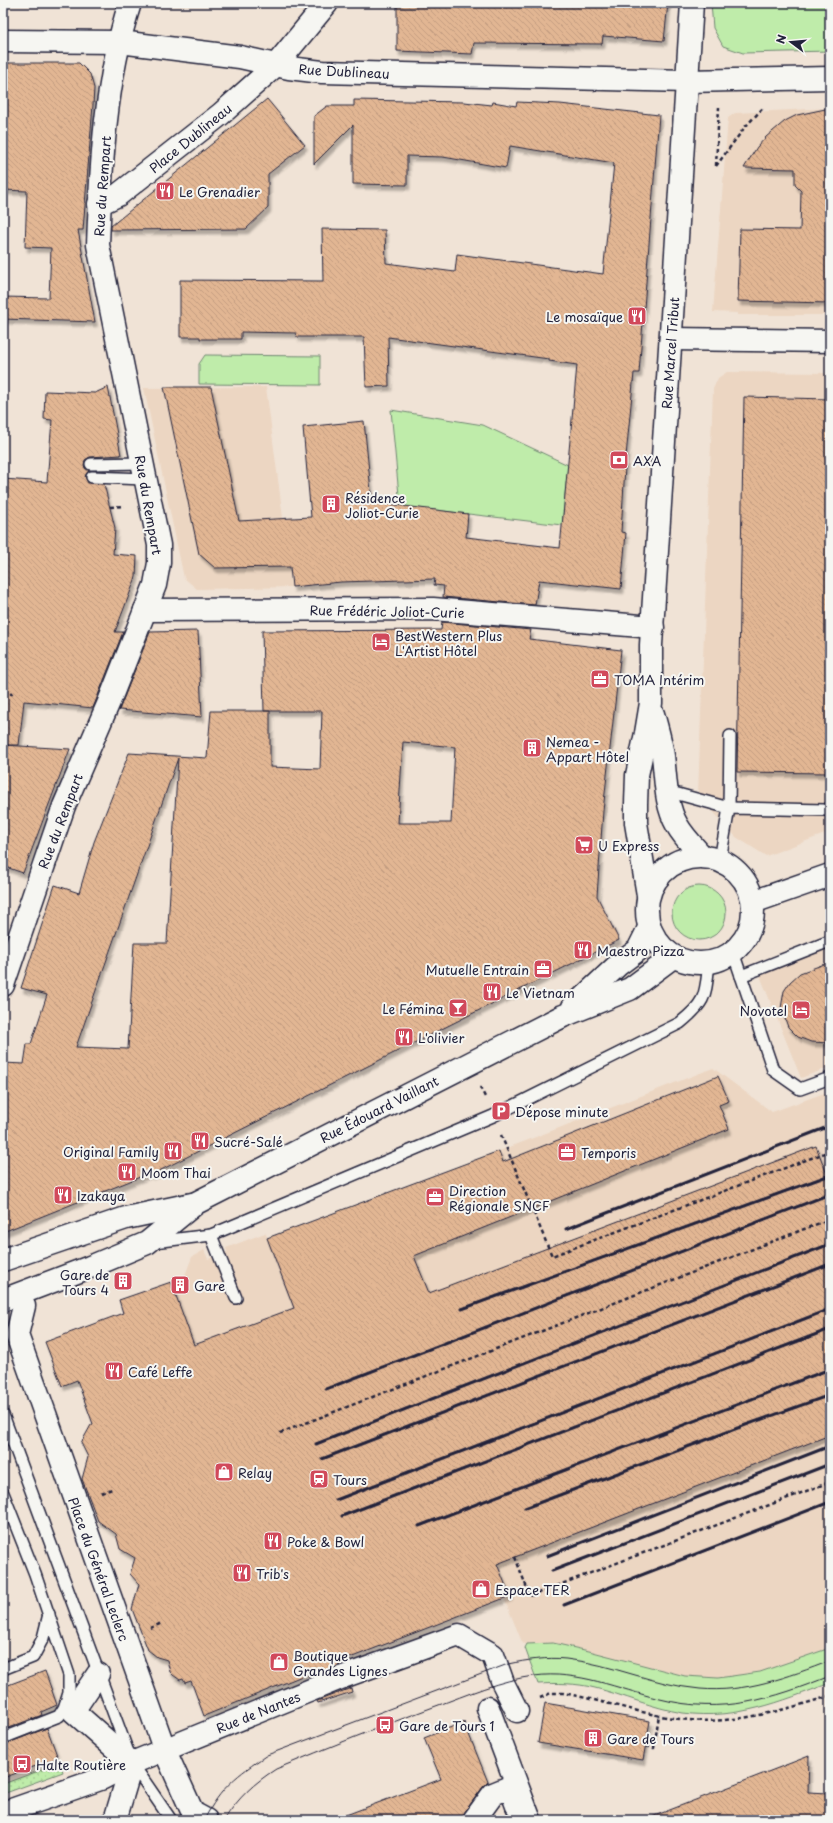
<svg xmlns="http://www.w3.org/2000/svg" width="833" height="1823" font-family="'Playpen Sans',sans-serif">
	<defs>
		<pattern id="garden-dots" width="8" height="8" patternUnits="userSpaceOnUse"><rect width="8" height="8" fill="#bfecaa"/><path d="M2 2h.1M6 6h.1" fill="none" stroke="#a4ca93" stroke-width="1.8" stroke-linecap="round"/></pattern>
		<pattern id="building-back-hatch" width="6" height="6" patternUnits="userSpaceOnUse"><rect width="6" height="6" fill="#e2b693"/><path d="M-1 5l2 2M0 0l6 6M5-1l2 2" fill="none" stroke="#c29c80"/></pattern>
		<filter id="shadow"><feDropShadow dx="2.5" dy="4.5" stdDeviation="1" flood-color="#0004"/></filter>
	</defs>
	<rect width="100%" height="100%" fill="#f0e3d6"/>
	<filter id="ink" filterUnits="userSpaceOnUse"><feTurbulence type="fractalNoise" baseFrequency=".025" numOctaves="2"/><feDisplacementMap in="SourceGraphic" scale="8" xChannelSelector="R" yChannelSelector="G"/><feConvolveMatrix kernelMatrix="1 2 1 2 8 2 1 2 1" color-interpolation-filters="sRGB"/></filter>
	<g filter="url(#ink)">
		<g fill="#ecd6c2">
			<polygon points="830,108 830,315 738,315 738,313 713,312 728,118 735,113"/>
			<polygon points="727,372 830,373 830,832 766,856 736,837 698,795 713,389 718,378"/>
			<polygon points="266,387 292,587 197,589 184,578 144,388"/>
			<polygon points="830,946 830,1067 801,1078 759,973"/>
			<polygon points="713,1068 772,1112 830,1091 830,1648 760,1672 718,1678 685,1676 589,1651 553,1643 524,1644 522,1642 504,1598 242,1699 243,1701 204,1716 191,1681 185,1683 183,1679 181,1680 180,1677 173,1675 169,1669 171,1661 157,1657 151,1650 148,1650 133,1611 145,1587 132,1574 132,1567 136,1563 132,1552 120,1537 101,1519 98,1521 81,1478 85,1477 85,1466 91,1461 82,1442 87,1434 91,1433 88,1427 93,1424 77,1380 62,1386 45,1342 188,1288 184,1278 192,1257 204,1250 208,1259 227,1252 226,1248 265,1233 268,1238 523,1142"/>
		</g>
		<g fill="#bfecaa" stroke="#708772">
			<polygon points="711,3 825,3 830,5 830,51 743,53 723,46 713,28"/>
			<polygon points="205,355 320,356 320,385 199,384 199,364"/>
			<polygon points="391,410 483,425 568,465 562,525 400,506"/>
			<circle cx="699" cy="913" r="27"/>
			<path d="M553,1643L589,1651L685,1676L718,1678L760,1672L830,1648V1683C780,1702 737,1720 683,1713C652,1708 624,1695 595,1688C576,1683 557,1683 538,1684L525,1648L527,1644Z"/>
		</g>
		<polygon fill="url(#garden-dots)" stroke="#708772" points="60,1763 63,1772 3,1794 3,1784"/>
		<g fill="url(#building-back-hatch)" stroke="#22223b" fill-rule="evenodd" filter="url(#shadow)">
			<polygon points="397,3 668,3 664,41 603,36 602,44 474,43 472,54 397,51"/>
			<polygon points="3,63 79,63 90,74 94,88 93,105 83,230 78,230 95,322 3,319 3,297 49,298 51,248 25,247 27,191 3,190"/>
			<polygon points="267,99 305,145 268,174 268,208 246,229 111,230 111,226"/>
			<polygon points="354,100 464,102 492,105 493,102 516,106 517,102 560,104 659,115 639,373 634,373 625,467 621,532 626,533 621,589 539,580 535,605 443,597 444,586 434,585 435,579 341,582 292,587 290,567 215,568 199,554 164,387 211,387 239,521 311,517 303,427 364,421 372,502 468,514 466,537 560,548 577,365 549,361 549,359 388,337 389,386 366,387 364,337 297,337 296,333 241,332 241,339 200,339 200,337 180,337 180,280 323,281 322,229 385,230 386,263 455,272 457,254 603,274 614,163 510,146 506,168 443,157 407,156 407,185 353,184 353,125 314,164 314,116 327,106 354,106"/>
			<polygon points="830,108 830,303 738,301 740,229 800,230 801,191 795,185 795,169 744,168 757,147 766,137 785,121 797,115"/>
			<polygon points="108,387 121,455 90,457 85,460 84,465 85,468 89,471 85,476 88,483 104,484 115,528 113,554 137,556 136,577 115,632 123,632 93,708 24,701 19,745 3,745 3,479 47,482 52,420 44,419 45,391 95,393"/>
			<polygon points="744,397 830,399 830,773 737,772"/>
			<path d="M442,622L531,630L529,639L621,650L603,811L597,896L619,940L151,1175L150,1173L3,1232V1063L24,1064L27,1044H31L47,995L21,988L55,885L79,893L94,842L129,753L207,758L211,711H270V767L320,769L322,711H264L262,631L441,630ZM403,742L455,747L451,823H398ZM178,758L167,943H134L128,1049L76,1047Z"/>
			<polygon points="198,631 202,717 119,710 150,632"/>
			<polygon points="3,745 70,749 23,873 3,866"/>
			<polygon points="830,962 830,1043 811,1042 798,1037 788,1027 781,1008 784,991 790,982 800,973"/>
			<polygon points="718,1076 729,1101 719,1105 729,1129 414,1256 429,1293 816,1146 830,1182 830,1435 497,1564 510,1596 342,1661 343,1664 309,1677 307,1674 204,1716 191,1681 185,1683 183,1679 180,1680 173,1675 170,1672 167,1660 157,1657 148,1650 132,1609 139,1584 130,1574 135,1558 120,1549 116,1534 98,1521 82,1479 88,1457 81,1443 91,1425 93,1424 77,1380 62,1386 45,1342 123,1313 119,1300 171,1282 194,1345 294,1308 267,1238 499,1151 503,1162"/>
			<polygon points="45,1671 57,1705 41,1712 42,1715 3,1730 3,1687"/>
			<polygon points="351,1688 352,1692 318,1703 317,1701"/>
			<polygon points="545,1703 650,1721 643,1760 538,1743"/>
			<polygon points="464,1722 488,1782 483,1787 464,1813 462,1820 339,1820 338,1818 441,1779 424,1738"/>
			<polygon points="47,1728 58,1758 3,1778 3,1745"/>
			<polygon points="809,1756 808,1792 829,1793 828,1820 650,1820 649,1818"/>
		</g>
		<g fill="none" stroke-linecap="round" stroke-linejoin="round">
			<defs>
				<g id="lane">
					<polyline points="91,464 142,463"/>
					<polyline points="92,477 145,479"/>
					<polyline points="667,791 729,808 730,736"/>
					<polyline points="720,860 729,808 825,810 830,808"/>
					<polyline points="733,952 773,1070 800,1089 830,1078"/>
					<polyline points="741,976 830,941"/>
					<polyline points="211,1235 236,1298"/>
					<path d="M154,1242L211,1235L493,1116L680,1023C707,1001 705,996 709,963"/>
					<polyline points="3,1415 132,1763 171,1820"/>
					<polyline points="3,1493 35,1574 69,1675 69,1693 64,1708 59,1716 3,1738"/>
					<polyline points="3,1669 33,1657 43,1638 49,1614"/>
				</g>
				<g id="street">
					<polyline points="3,41 120,42 240,57 289,68 322,72 687,81 830,78"/>
					<polyline points="99,204 118,195 221,114 276,65 327,3"/>
					<polyline points="671,339 830,341"/>
					<polyline points="145,610 433,609 653,627"/>
					<path d="M653,714C657,728 661,742 663,756C666,779 665,804 677,825C683,836 693,846 702,856"/>
					<polyline points="648,895 636,823 636,804 637,775 646,733 651,703 651,645 692,3"/>
					<path d="M3,985L64,806L109,702L155,585L159,563V545L98,245C101,163 105,81 130,3"/>
					<polyline points="24,1306 17,1335 165,1751 193,1813 206,1820"/>
					<polyline points="98,1674 73,1711 132,1763 343,1677 459,1635 493,1655 503,1683 517,1711"/>
					<polyline points="488,1708 530,1820"/>
					<polyline points="3,1813 103,1778 132,1763"/>
					<polyline points="115,1820 132,1763"/>
					<polyline points="474,1820 493,1794 510,1787 517,1806"/>
				</g>
				<g id="secondary">
					<circle cx="700" cy="910" r="53"/>
					<polyline points="753,902 830,875"/>
					<polyline points="573,1007 618,965 638,950 649,928"/>
					<polyline points="3,1260 126,1218 192,1204"/>
					<polyline points="3,1300 90,1267 147,1243 196,1203 563,1016 630,989 673,957"/>
				</g>
			</defs>
			<use href="#lane" stroke="#22223b" stroke-width="14"/>
			<use href="#street" stroke="#22223b" stroke-width="25"/>
			<use href="#secondary" stroke="#22223b" stroke-width="25"/>
			<g stroke="#22223b" stroke-width="2.5" stroke-dasharray="4 3" stroke-linecap="butt">
				<polyline points="716,166 719,107"/>
				<polyline points="716,166 745,127 764,107"/>
				<polyline points="110,507 124,506"/>
				<polyline points="3,693 13,694"/>
				<polyline points="480,1087 485,1097"/>
				<polyline points="501,1135 552,1256 830,1151"/>
				<polyline points="280,1433 830,1219"/>
				<polyline points="101,1493 112,1489"/>
				<polyline points="515,1557 530,1596 830,1482"/>
				<polyline points="150,1628 162,1623"/>
				<path d="M540,1698L551,1693H563C605,1701 646,1716 689,1720C738,1724 784,1710 830,1696"/>
				<polyline points="646,1746 654,1748 659,1715"/>
			</g>
			<use href="#lane" stroke="#f6f6f2" stroke-width="11"/>
			<use href="#street" stroke="#f6f6f2" stroke-width="22"/>
			<use href="#secondary" stroke="#f6f6f2" stroke-width="22"/>
			<g stroke="#22223b" stroke-width="1">
				<path d="M204,1820C221,1787 237,1775 267,1755L508,1664C527,1660 547,1657 566,1659C612,1664 654,1685 700,1689C745,1693 788,1677 830,1661"/>
				<path d="M224,1820C238,1798 254,1783 276,1769C329,1747 382,1726 436,1706C467,1695 500,1680 534,1676C578,1670 618,1689 660,1699C723,1715 772,1699 830,1676"/>
			</g>
			<g stroke="#22223b" stroke-width="3">
				<polyline points="566,1229 830,1126"/>
				<polyline points="462,1309 830,1175"/>
				<polyline points="326,1389 830,1194"/>
				<polyline points="316,1444 830,1244"/>
				<polyline points="322,1459 830,1264"/>
				<polyline points="336,1500 830,1309"/>
				<polyline points="525,1508 743,1426 830,1395"/>
				<polyline points="342,1516 830,1329"/>
				<polyline points="419,1526 830,1369"/>
				<polyline points="547,1556 830,1446"/>
				<polyline points="552,1571 830,1464"/>
				<polyline points="564,1605 830,1502"/>
			</g>
		</g>
	</g>
	<defs>
		<symbol id="restaurant-square" viewBox="-11 -11 22 22"><rect x="-9" y="-9" width="18" height="18" rx="4" fill="#d1495b" stroke="#f6f6f2"/><path d="M-5-6h1v4h1v-4h1v4h1v-4h1v5L-1.5 .5V6h-2V.5L-5-1ZM5-6V6H3V1.5H1.5Q1.5-4 5-6Z" fill="#fff"/></symbol>
		<symbol id="bank-square" viewBox="-11 -11 22 22"><rect x="-9" y="-9" width="18" height="18" rx="4" fill="#d1495b" stroke="#f6f6f2"/><path d="M-6-4H6V4H-6ZM0-2.3a2.3 2.3 0 1 0 0 4.6a2.3 2.3 0 1 0 0-4.6Z" fill="#fff"/></symbol>
		<symbol id="building-square" viewBox="-11 -11 22 22"><rect x="-9" y="-9" width="18" height="18" rx="4" fill="#d1495b" stroke="#f6f6f2"/><path d="M-4-6H4V6H1V3H-1V6H-4ZM-2.5-4.3h1.7v1.8h-1.7ZM.8-4.3h1.7v1.8H.8ZM-2.5-1h1.7V.8h-1.7ZM.8-1h1.7V.8H.8Z" fill="#fff"/></symbol>
		<symbol id="hotel-square" viewBox="-11 -11 22 22"><rect x="-9" y="-9" width="18" height="18" rx="4" fill="#d1495b" stroke="#f6f6f2"/><path d="M-6-4.5h1.5V1H6V5H4.5V3h-9V5H-6ZM-4 0a1.8 1.8 0 1 1 3.6 0ZM.5 0V-2.5h3Q6-2.5 6 0Z" fill="#fff"/></symbol>
		<symbol id="office-square" viewBox="-11 -11 22 22"><rect x="-9" y="-9" width="18" height="18" rx="4" fill="#d1495b" stroke="#f6f6f2"/><path d="M-6-3h4V-5.5h4V-3h4V5H-6ZM-1-4.5V-3h2v-1.5ZM-6 0V1H6V0Z" fill="#fff"/></symbol>
		<symbol id="supermarket-square" viewBox="-11 -11 22 22"><rect x="-9" y="-9" width="18" height="18" rx="4" fill="#d1495b" stroke="#f6f6f2"/><path d="M-6-5.5h2.5l.6 2H6L4.5 2H-2.5L-4.4-4H-6ZM-1.5 3.2a1.3 1.3 0 1 0 .1 0ZM3 3.2a1.3 1.3 0 1 0 .1 0Z" fill="#fff"/></symbol>
		<symbol id="bar-square" viewBox="-11 -11 22 22"><rect x="-9" y="-9" width="18" height="18" rx="4" fill="#d1495b" stroke="#f6f6f2"/><path d="M-6-5H6L.8 .8V4.5H3.5V6h-7V4.5H-.8V.8Z" fill="#fff"/></symbol>
		<symbol id="parking-square" viewBox="-11 -11 22 22"><rect x="-9" y="-9" width="18" height="18" rx="4" fill="#d1495b" stroke="#f6f6f2"/><path d="M-3.5-5.5H1a3.5 3.5 0 0 1 0 7H-1V5.5H-3.5ZM-1-3.4V-.6H.8a1.4 1.4 0 0 0 0-2.8Z" fill="#fff"/></symbol>
		<symbol id="shop-square" viewBox="-11 -11 22 22"><rect x="-9" y="-9" width="18" height="18" rx="4" fill="#d1495b" stroke="#f6f6f2"/><path d="M-5-2.5h2.3a2.7 3.5 0 0 1 5.4 0H5L5.5 6h-11ZM-1.5-2.5h3a1.5 2.3 0 0 0-3 0Z" fill="#fff"/></symbol>
		<symbol id="station-square" viewBox="-11 -11 22 22"><rect x="-9" y="-9" width="18" height="18" rx="4" fill="#d1495b" stroke="#f6f6f2"/><path d="M-3-6H3Q5-6 5-4V2Q5 4 3 4L4.5 6H3L1.5 4h-3L-3 6H-4.5L-3 4Q-5 4-5 2V-4Q-5-6-3-6ZM-3.5-4v3h7v-3ZM-3.5 1v1.5H-2V1ZM2 1v1.5H3.5V1Z" fill="#fff"/></symbol>
		<symbol id="bus-square" viewBox="-11 -11 22 22"><rect x="-9" y="-9" width="18" height="18" rx="4" fill="#d1495b" stroke="#f6f6f2"/><path d="M-5-6H5V4H4V6H2V4H-2V6H-4V4H-5ZM-3.5-4V0h7V-4ZM-3.5 1.2v1.5H-2V1.2ZM2 1.2v1.5H3.5V1.2Z" fill="#fff"/></symbol>
	</defs>
	<g fill-rule="evenodd">
		<use href="#restaurant-square" x="154" y="180" width="22" height="22"/>
		<use href="#restaurant-square" x="626" y="305" width="22" height="22"/>
		<use href="#bank-square" x="608" y="449" width="22" height="22"/>
		<use href="#building-square" x="320" y="493" width="22" height="22"/>
		<use href="#hotel-square" x="370" y="631" width="22" height="22"/>
		<use href="#office-square" x="589" y="668" width="22" height="22"/>
		<use href="#building-square" x="521" y="737" width="22" height="22"/>
		<use href="#supermarket-square" x="573" y="834" width="22" height="22"/>
		<use href="#restaurant-square" x="572" y="939" width="22" height="22"/>
		<use href="#office-square" x="532" y="958" width="22" height="22"/>
		<use href="#restaurant-square" x="481" y="981" width="22" height="22"/>
		<use href="#bar-square" x="447" y="997" width="22" height="22"/>
		<use href="#hotel-square" x="790" y="999" width="22" height="22"/>
		<use href="#restaurant-square" x="393" y="1026" width="22" height="22"/>
		<use href="#parking-square" x="490" y="1100" width="22" height="22"/>
		<use href="#restaurant-square" x="189" y="1130" width="22" height="22"/>
		<use href="#restaurant-square" x="162" y="1140" width="22" height="22"/>
		<use href="#office-square" x="556" y="1141" width="22" height="22"/>
		<use href="#restaurant-square" x="116" y="1161" width="22" height="22"/>
		<use href="#restaurant-square" x="52" y="1184" width="22" height="22"/>
		<use href="#office-square" x="424" y="1186" width="22" height="22"/>
		<use href="#building-square" x="112" y="1270" width="22" height="22"/>
		<use href="#building-square" x="169" y="1274" width="22" height="22"/>
		<use href="#restaurant-square" x="103" y="1360" width="22" height="22"/>
		<use href="#shop-square" x="213" y="1461" width="22" height="22"/>
		<use href="#station-square" x="308" y="1468" width="22" height="22"/>
		<use href="#restaurant-square" x="262" y="1530" width="22" height="22"/>
		<use href="#restaurant-square" x="231" y="1562" width="22" height="22"/>
		<use href="#shop-square" x="470" y="1578" width="22" height="22"/>
		<use href="#shop-square" x="268" y="1651" width="22" height="22"/>
		<use href="#bus-square" x="374" y="1714" width="22" height="22"/>
		<use href="#building-square" x="582" y="1727" width="22" height="22"/>
		<use href="#bus-square" x="11" y="1753" width="22" height="22"/>
	</g>
	<g text-anchor="middle" dominant-baseline="central" stroke-width="4" stroke-linejoin="round" paint-order="stroke">
		<g font-size="13" fill="#22223b" stroke="#f6f6f2">
			<text transform="translate(344 71) rotate(3)">Rue Dublineau</text>
			<text transform="translate(190 138) rotate(-39)">Place Dublineau</text>
			<text transform="translate(102 186) rotate(-86)">Rue du Rempart</text>
			<text transform="translate(670 353) rotate(-86)">Rue Marcel Tribut</text>
			<text transform="translate(149 505) rotate(80)">Rue du Rempart</text>
			<text transform="translate(387 611) rotate(1)">Rue Frédéric Joliot-Curie</text>
			<text transform="translate(60 821) rotate(-69)">Rue du Rempart</text>
			<text transform="translate(379 1109) rotate(-27)">Rue Édouard Vaillant</text>
			<text transform="translate(99 1569) rotate(70)">Place du Général Leclerc</text>
			<text transform="translate(258 1712) rotate(-22)">Rue de Nantes</text>
		</g>
		<g font-size="13" fill="#22223b" stroke="#f6f6f2" text-anchor="start">
			<text x="179" y="191">Le Grenadier</text>
			<text x="623" y="316" text-anchor="end">Le mosaïque</text>
			<text x="633" y="460">AXA</text>
			<text x="345" y="497">Résidence<tspan x="345" dy="15">Joliot-Curie</tspan></text>
			<text x="395" y="635">BestWestern Plus<tspan x="395" dy="15">L'Artist Hôtel</tspan></text>
			<text x="614" y="679">TOMA Intérim</text>
			<text x="546" y="741">Nemea -<tspan x="546" dy="15">Appart Hôtel</tspan></text>
			<text x="598" y="845">U Express</text>
			<text x="597" y="950">Maestro Pizza</text>
			<text x="529" y="969" text-anchor="end">Mutuelle Entrain</text>
			<text x="506" y="992">Le Vietnam</text>
			<text x="444" y="1008" text-anchor="end">Le Fémina</text>
			<text x="787" y="1010" text-anchor="end">Novotel</text>
			<text x="418" y="1037">L'olivier</text>
			<text x="515" y="1111">Dépose minute</text>
			<text x="214" y="1141">Sucré-Salé</text>
			<text x="159" y="1151" text-anchor="end">Original Family</text>
			<text x="581" y="1152">Temporis</text>
			<text x="141" y="1172">Moom Thai</text>
			<text x="449" y="1190">Direction<tspan x="449" dy="15">Régionale SNCF</tspan></text>
			<text x="77" y="1195">Izakaya</text>
			<text x="109" y="1274" text-anchor="end">Gare de<tspan x="109" dy="15">Tours 4</tspan></text>
			<text x="194" y="1285">Gare</text>
			<text x="128" y="1371">Café Leffe</text>
			<text x="238" y="1472">Relay</text>
			<text x="333" y="1479">Tours</text>
			<text x="287" y="1541">Poke &amp; Bowl</text>
			<text x="256" y="1573">Trib's</text>
			<text x="495" y="1589">Espace TER</text>
			<text x="293" y="1655">Boutique<tspan x="293" dy="15">Grandes Lignes</tspan></text>
			<text x="399" y="1725">Gare de Tours 1</text>
			<text x="607" y="1738">Gare de Tours</text>
			<text x="36" y="1764">Halte Routière</text>
		</g>
	</g>
	<rect width="833" height="1823" fill="none" stroke="#f6f6f2" stroke-width="16"/>
	<rect x="8" y="8" width="817" height="1807" fill="none" stroke="#22223b" stroke-width="1.5" filter="url(#ink)"/>
	<g transform="translate(791 42) rotate(286)" stroke="#f6f6f2" stroke-width="3" paint-order="stroke">
	<path d="M0-3L7 15L0 10L-7 15Z" fill="#22223b"/>
	<text y="-6" font-size="11" font-weight="bold" text-anchor="middle" fill="#22223b">N</text>
	</g>
</svg>
